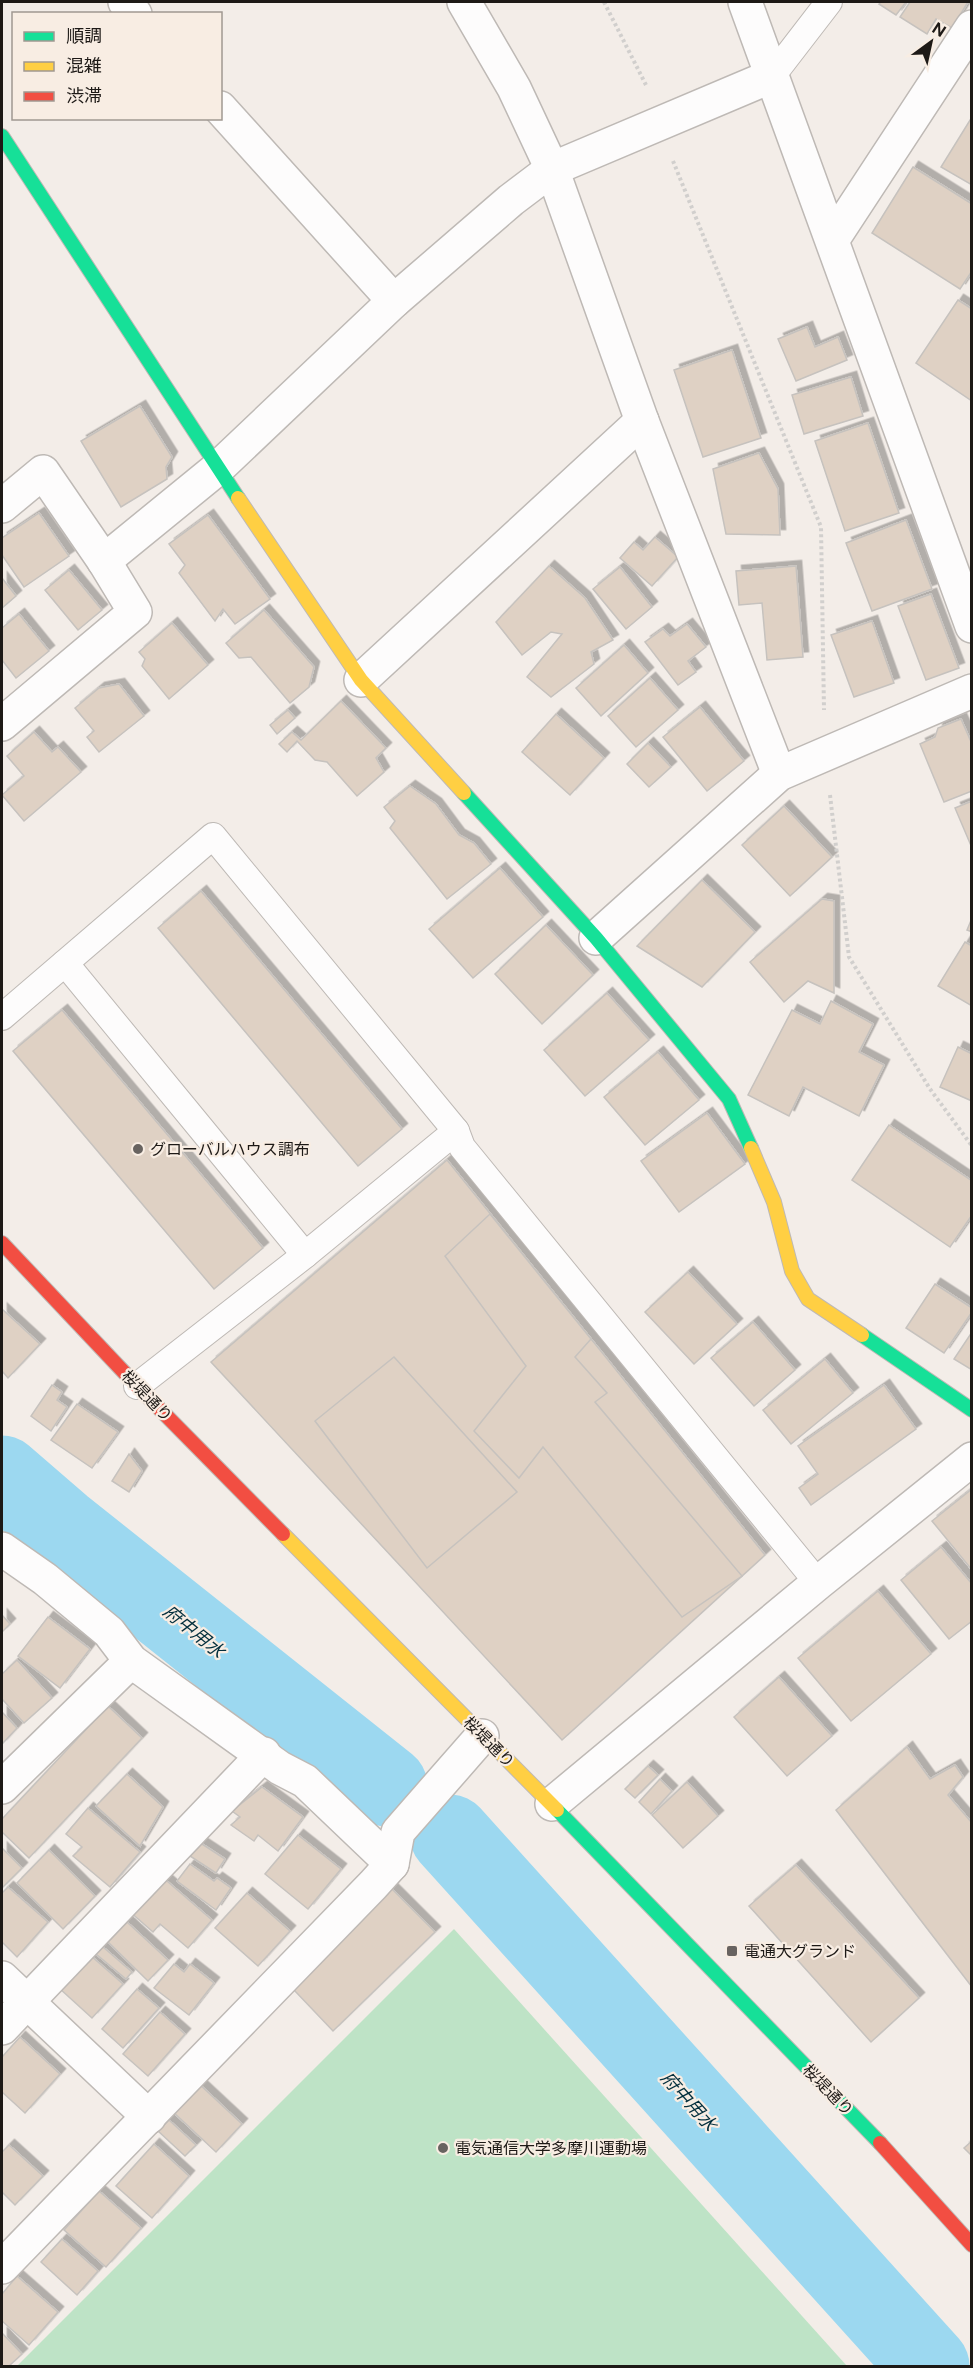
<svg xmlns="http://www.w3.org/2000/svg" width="973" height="2368" font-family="'Public Sans','Noto Sans JP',sans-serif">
	<defs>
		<filter id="shadow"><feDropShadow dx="5.5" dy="-5.5" stdDeviation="0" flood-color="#0004"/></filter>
	</defs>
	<rect width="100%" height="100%" fill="#f3ede8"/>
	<polygon fill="#bee3c6" points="454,1929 847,2366 17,2366"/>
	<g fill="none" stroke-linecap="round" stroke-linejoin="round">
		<g stroke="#9cd8f0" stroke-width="81">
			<polyline points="2,1476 61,1527 387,1786"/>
			<polyline points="450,1835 929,2366"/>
		</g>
	</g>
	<g fill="#dfd1c4" stroke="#c6c2be" stroke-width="1.5" filter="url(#shadow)">
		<polygon points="881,2 906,2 896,15 879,4"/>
		<polygon points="910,2 968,2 952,28 936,19 927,34 900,17"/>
		<polygon points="972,117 972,185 941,167"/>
		<polygon points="913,167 972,204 972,271 960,289 872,233"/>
		<polygon points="958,300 972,309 972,401 916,363"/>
		<polygon points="807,327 815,347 838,337 847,360 796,381 778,339"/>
		<polygon points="732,350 761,438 703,457 674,370"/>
		<polygon points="851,377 863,416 804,434 792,395"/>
		<polygon points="140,406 172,457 166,467 167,479 121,507 81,441"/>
		<polygon points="868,423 899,513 845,531 815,441"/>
		<polygon points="759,453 778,489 780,535 726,534 713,469"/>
		<polygon points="39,513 69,556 24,587 2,555 2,538"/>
		<polygon points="208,515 270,599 235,624 223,609 215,621 179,573 185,565 169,544"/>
		<polygon points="906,520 932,589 872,611 846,543"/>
		<polygon points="655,537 678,557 652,586 620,558 634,542 643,550"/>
		<polygon points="549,566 585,598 613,640 591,652 594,664 551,697 527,677 562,634 551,632 522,655 496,622"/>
		<polygon points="796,566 803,657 767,660 762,603 739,605 736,571"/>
		<polygon points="620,567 652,607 626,629 593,589"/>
		<polygon points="69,570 102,610 78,630 45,590"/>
		<polygon points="2,578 16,596 2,608"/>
		<polygon points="931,594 959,668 926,680 898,606"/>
		<polygon points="264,610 314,667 309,687 290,703 251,657 239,658 226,643"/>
		<polygon points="19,614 49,651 16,678 2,660 2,628"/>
		<polygon points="872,621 894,683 854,697 831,635"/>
		<polygon points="172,623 208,665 169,699 142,666 145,659 139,652"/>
		<polygon points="687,624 706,647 688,661 696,672 678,685 645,642 663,629 670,636"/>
		<polygon points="624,645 648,673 601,716 576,688"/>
		<polygon points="650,678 678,710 636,747 608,716"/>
		<polygon points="119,684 144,716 99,752 87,737 94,731 75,708 99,688"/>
		<polygon points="341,701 386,748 376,758 384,772 357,796 327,762 315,760 297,741 287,752 279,744 292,732 301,740"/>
		<polygon points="700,707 744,761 707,791 663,737"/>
		<polygon points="288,710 295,718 277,734 270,725"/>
		<polygon points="556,714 604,758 570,795 522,752"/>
		<polygon points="961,719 972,744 972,791 944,802 920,744 935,737 938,728"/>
		<polygon points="34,732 52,752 58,747 81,772 24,821 2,795 24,776 7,756"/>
		<polygon points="648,743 671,767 649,787 627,764"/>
		<polygon points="410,786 436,804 459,835 474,843 491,864 447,899 390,828 395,821 384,807"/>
		<polygon points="972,801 972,848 955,808"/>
		<polygon points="784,806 832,857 790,896 742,845"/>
		<polygon points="500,868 543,917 473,978 429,929"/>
		<polygon points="702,880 755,932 702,987 637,946"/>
		<polygon points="201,891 402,1129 358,1166 158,928"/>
		<polygon points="822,899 834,901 834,993 808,981 784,1002 750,962"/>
		<polygon points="972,918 972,932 967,930"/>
		<polygon points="546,925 593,975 542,1024 495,974"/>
		<polygon points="965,942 972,946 972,1006 938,986"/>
		<polygon points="607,993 649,1040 585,1096 544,1050"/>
		<polygon points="831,1001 873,1024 859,1052 884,1065 859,1116 803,1087 789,1116 748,1095 792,1010 820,1024"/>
		<polygon points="62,1010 263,1248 214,1289 13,1051"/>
		<polygon points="958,1047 972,1054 972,1101 940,1087"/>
		<polygon points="658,1052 699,1100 645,1145 604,1097"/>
		<polygon points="707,1113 745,1164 679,1212 641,1161"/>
		<polygon points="889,1125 972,1181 972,1215 950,1247 852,1180"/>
		<polygon points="447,1160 765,1555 562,1740 211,1362"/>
		<polygon points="490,1214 591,1339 575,1357 607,1393 595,1402 742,1576 682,1617 543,1447 519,1478 474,1431 526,1366 445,1256"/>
		<polygon points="688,1272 737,1324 694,1364 645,1312"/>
		<polygon points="935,1284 972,1308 972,1312 944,1353 906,1328"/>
		<polygon points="2,1309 40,1344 8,1378 2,1371"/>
		<polygon points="753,1322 795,1370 754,1406 711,1358"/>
		<polygon points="972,1332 972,1370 954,1359"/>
		<polygon points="394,1357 517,1492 427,1568 315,1421"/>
		<polygon points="825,1359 853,1393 791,1444 763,1410"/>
		<polygon points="52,1385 62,1392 57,1400 67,1407 51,1431 31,1416"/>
		<polygon points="884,1385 916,1429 811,1505 799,1488 818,1474 798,1446"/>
		<polygon points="77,1404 118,1432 92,1468 51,1440"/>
		<polygon points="129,1454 142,1471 129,1492 112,1481"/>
		<polygon points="972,1489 972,1570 932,1521"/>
		<polygon points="941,1547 972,1584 972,1621 949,1639 901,1580"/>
		<polygon points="878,1591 931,1654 851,1721 798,1658"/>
		<polygon points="2,1615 10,1624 2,1632"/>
		<polygon points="48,1617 90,1649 60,1688 18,1656"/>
		<polygon points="17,1660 52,1698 24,1723 2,1699 2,1674"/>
		<polygon points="779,1677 832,1736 787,1776 734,1717"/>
		<polygon points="108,1706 142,1738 29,1858 2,1832 2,1819"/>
		<polygon points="2,1712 17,1728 2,1744"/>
		<polygon points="907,1747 930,1779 955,1765 963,1777 948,1795 972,1823 972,1987 836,1810"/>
		<polygon points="648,1766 658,1775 635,1798 625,1789"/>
		<polygon points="127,1774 163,1807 140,1846 96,1806"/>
		<polygon points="660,1779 672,1791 651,1814 639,1802"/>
		<polygon points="687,1782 718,1816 683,1848 652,1815"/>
		<polygon points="262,1787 303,1817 278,1851 258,1835 254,1841 231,1825 240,1817 232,1811"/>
		<polygon points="88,1808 140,1852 110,1887 73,1856 82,1847 66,1834"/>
		<polygon points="298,1835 341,1869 308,1909 265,1874"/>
		<polygon points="199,1842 225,1859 216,1873 190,1856"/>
		<polygon points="2,1848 22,1868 2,1888"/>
		<polygon points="49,1850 95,1896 63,1929 17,1883"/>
		<polygon points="190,1864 214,1881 217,1878 231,1888 216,1910 177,1881"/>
		<polygon points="796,1865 919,1998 871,2042 749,1906"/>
		<polygon points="160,1875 212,1920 188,1948 160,1924 153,1932 129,1911"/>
		<polygon points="389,1886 435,1932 333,2031 294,1990"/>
		<polygon points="8,1887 48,1922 17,1957 2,1942 2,1893"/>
		<polygon points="247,1893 290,1931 258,1966 215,1928"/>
		<polygon points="127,1922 168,1960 148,1981 108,1942"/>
		<polygon points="103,1947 132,1972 126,1979 96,1954"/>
		<polygon points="90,1955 123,1984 92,2018 59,1988"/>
		<polygon points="174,1964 184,1972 190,1964 214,1983 189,2015 154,1988"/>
		<polygon points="137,1989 159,2008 123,2048 102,2029"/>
		<polygon points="160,2012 185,2034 148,2076 123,2054"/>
		<polygon points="20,2037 60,2074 25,2113 2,2092 2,2057"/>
		<polygon points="197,2082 242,2124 216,2152 171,2110"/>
		<polygon points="169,2120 196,2145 185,2156 158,2131"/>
		<polygon points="972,2141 972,2156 964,2148"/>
		<polygon points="154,2144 189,2176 152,2218 116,2186"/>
		<polygon points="9,2145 43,2176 15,2205 2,2192 2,2152"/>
		<polygon points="99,2191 141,2228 106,2267 64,2230"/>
		<polygon points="62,2239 98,2271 77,2295 41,2262"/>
		<polygon points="17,2276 58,2312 29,2345 2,2321 2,2294"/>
		<polygon points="2,2333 22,2354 9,2366 2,2366"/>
	</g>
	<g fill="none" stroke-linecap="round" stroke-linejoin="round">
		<defs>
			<g id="lane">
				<polyline points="772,76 829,2"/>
				<polyline points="65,963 305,1255"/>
				<polyline points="2,1017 213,836 456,1131 462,1147 818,1583"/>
				<polyline points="137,1386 305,1255 456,1131"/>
			</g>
			<g id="street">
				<polyline points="125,2 135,14"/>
				<polyline points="464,2 514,88 552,169 642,421 779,774"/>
				<polyline points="745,2 972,626"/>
				<polyline points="220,108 394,301"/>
				<polyline points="833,239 972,27"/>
				<polyline points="2,506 43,472 104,561 135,612 2,724"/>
				<polyline points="104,561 218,468 394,301 511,200 552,169 772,76"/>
				<polyline points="361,680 642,421"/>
				<polyline points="596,938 779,774 972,691"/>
				<polyline points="2,1549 45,1579 109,1632 131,1661 280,1768 305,1781 392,1864"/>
				<polyline points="2,1787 131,1661"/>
				<polyline points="552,1804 818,1583 972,1459"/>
				<polyline points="2,1978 149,2117"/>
				<polyline points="2,2028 264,1754"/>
				<polyline points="2,2267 373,1885 392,1864 398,1832 482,1736"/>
			</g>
			<g id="fast">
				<polyline points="2,136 238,498"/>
				<polyline points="464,793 596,938 729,1099 751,1148"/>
				<polyline points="862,1335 972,1410"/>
				<polyline points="557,1810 880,2143"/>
			</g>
			<g id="slow">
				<polyline points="238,498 361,680 464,793"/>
				<polyline points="751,1148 774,1202 792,1271 808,1299 862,1335"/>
				<polyline points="283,1534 557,1810"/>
			</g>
			<g id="jam">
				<polyline points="2,1243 137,1386 283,1534"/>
				<polyline points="880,2143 972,2245"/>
			</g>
		</defs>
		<use href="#lane" stroke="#beb9b5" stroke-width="28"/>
		<use href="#street" stroke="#beb9b5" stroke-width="36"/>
		<use href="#fast" stroke="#beb9b5" stroke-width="16"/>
		<use href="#slow" stroke="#beb9b5" stroke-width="16"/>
		<use href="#jam" stroke="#beb9b5" stroke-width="16"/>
		<g stroke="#d1cfcd" stroke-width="4" stroke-dasharray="3 3" stroke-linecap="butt">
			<polyline points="604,2 647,87"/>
			<polyline points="673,161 821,527 824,710"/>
			<polyline points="830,795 849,957 930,1089 972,1146"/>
		</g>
		<use href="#lane" stroke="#fdfcfc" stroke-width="26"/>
		<use href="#street" stroke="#fdfcfc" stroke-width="33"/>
		<use href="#fast" stroke="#16e098" stroke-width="14"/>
		<use href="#slow" stroke="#ffcf43" stroke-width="14"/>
		<use href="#jam" stroke="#f24e42" stroke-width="14"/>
	</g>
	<g fill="#686360" stroke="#f8ede3" stroke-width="2">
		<circle cx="138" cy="1149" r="6"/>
		<rect x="726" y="1945" width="12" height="12" rx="3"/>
		<circle cx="443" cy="2148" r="6"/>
	</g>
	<g text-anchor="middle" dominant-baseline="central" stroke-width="4.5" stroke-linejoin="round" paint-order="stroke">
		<g font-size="16" fill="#1d1916" stroke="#f8ede3" text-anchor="start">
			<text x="150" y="1149">グローバルハウス調布</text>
			<text x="744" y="1951">電通大グランド</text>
			<text x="455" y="2148">電気通信大学多摩川運動場</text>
		</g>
		<g font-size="16" fill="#1d1916" stroke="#f8ede3">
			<text transform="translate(147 1396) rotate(46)">桜堤通り</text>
			<text transform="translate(489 1742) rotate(45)">桜堤通り</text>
			<text transform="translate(828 2090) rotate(46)">桜堤通り</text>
		</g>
		<g font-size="18" font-style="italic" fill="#032f3d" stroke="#f8ede3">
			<text transform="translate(194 1631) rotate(39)">府中用水</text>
			<text transform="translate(689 2101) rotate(48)">府中用水</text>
		</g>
	</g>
	<rect width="973" height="2368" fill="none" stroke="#1d1916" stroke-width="6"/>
	<rect x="12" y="12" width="210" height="108" fill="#f8ede3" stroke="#a09891" stroke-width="1.5"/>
	<rect x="24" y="32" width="30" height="9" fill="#16e098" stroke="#a09891" stroke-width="1.5"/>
	<text x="66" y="42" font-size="18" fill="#1d1916">順調</text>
	<rect x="24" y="62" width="30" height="9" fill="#ffcf43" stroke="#a09891" stroke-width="1.5"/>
	<text x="66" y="72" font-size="18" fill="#1d1916">混雑</text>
	<rect x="24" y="92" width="30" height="9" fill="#f24e42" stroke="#a09891" stroke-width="1.5"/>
	<text x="66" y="102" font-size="18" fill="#1d1916">渋滞</text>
	<g transform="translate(931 42) rotate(33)" stroke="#f8ede3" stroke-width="4.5" paint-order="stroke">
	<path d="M0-4.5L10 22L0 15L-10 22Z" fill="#1d1916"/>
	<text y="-9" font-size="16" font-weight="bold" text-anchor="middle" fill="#1d1916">N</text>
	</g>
</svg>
